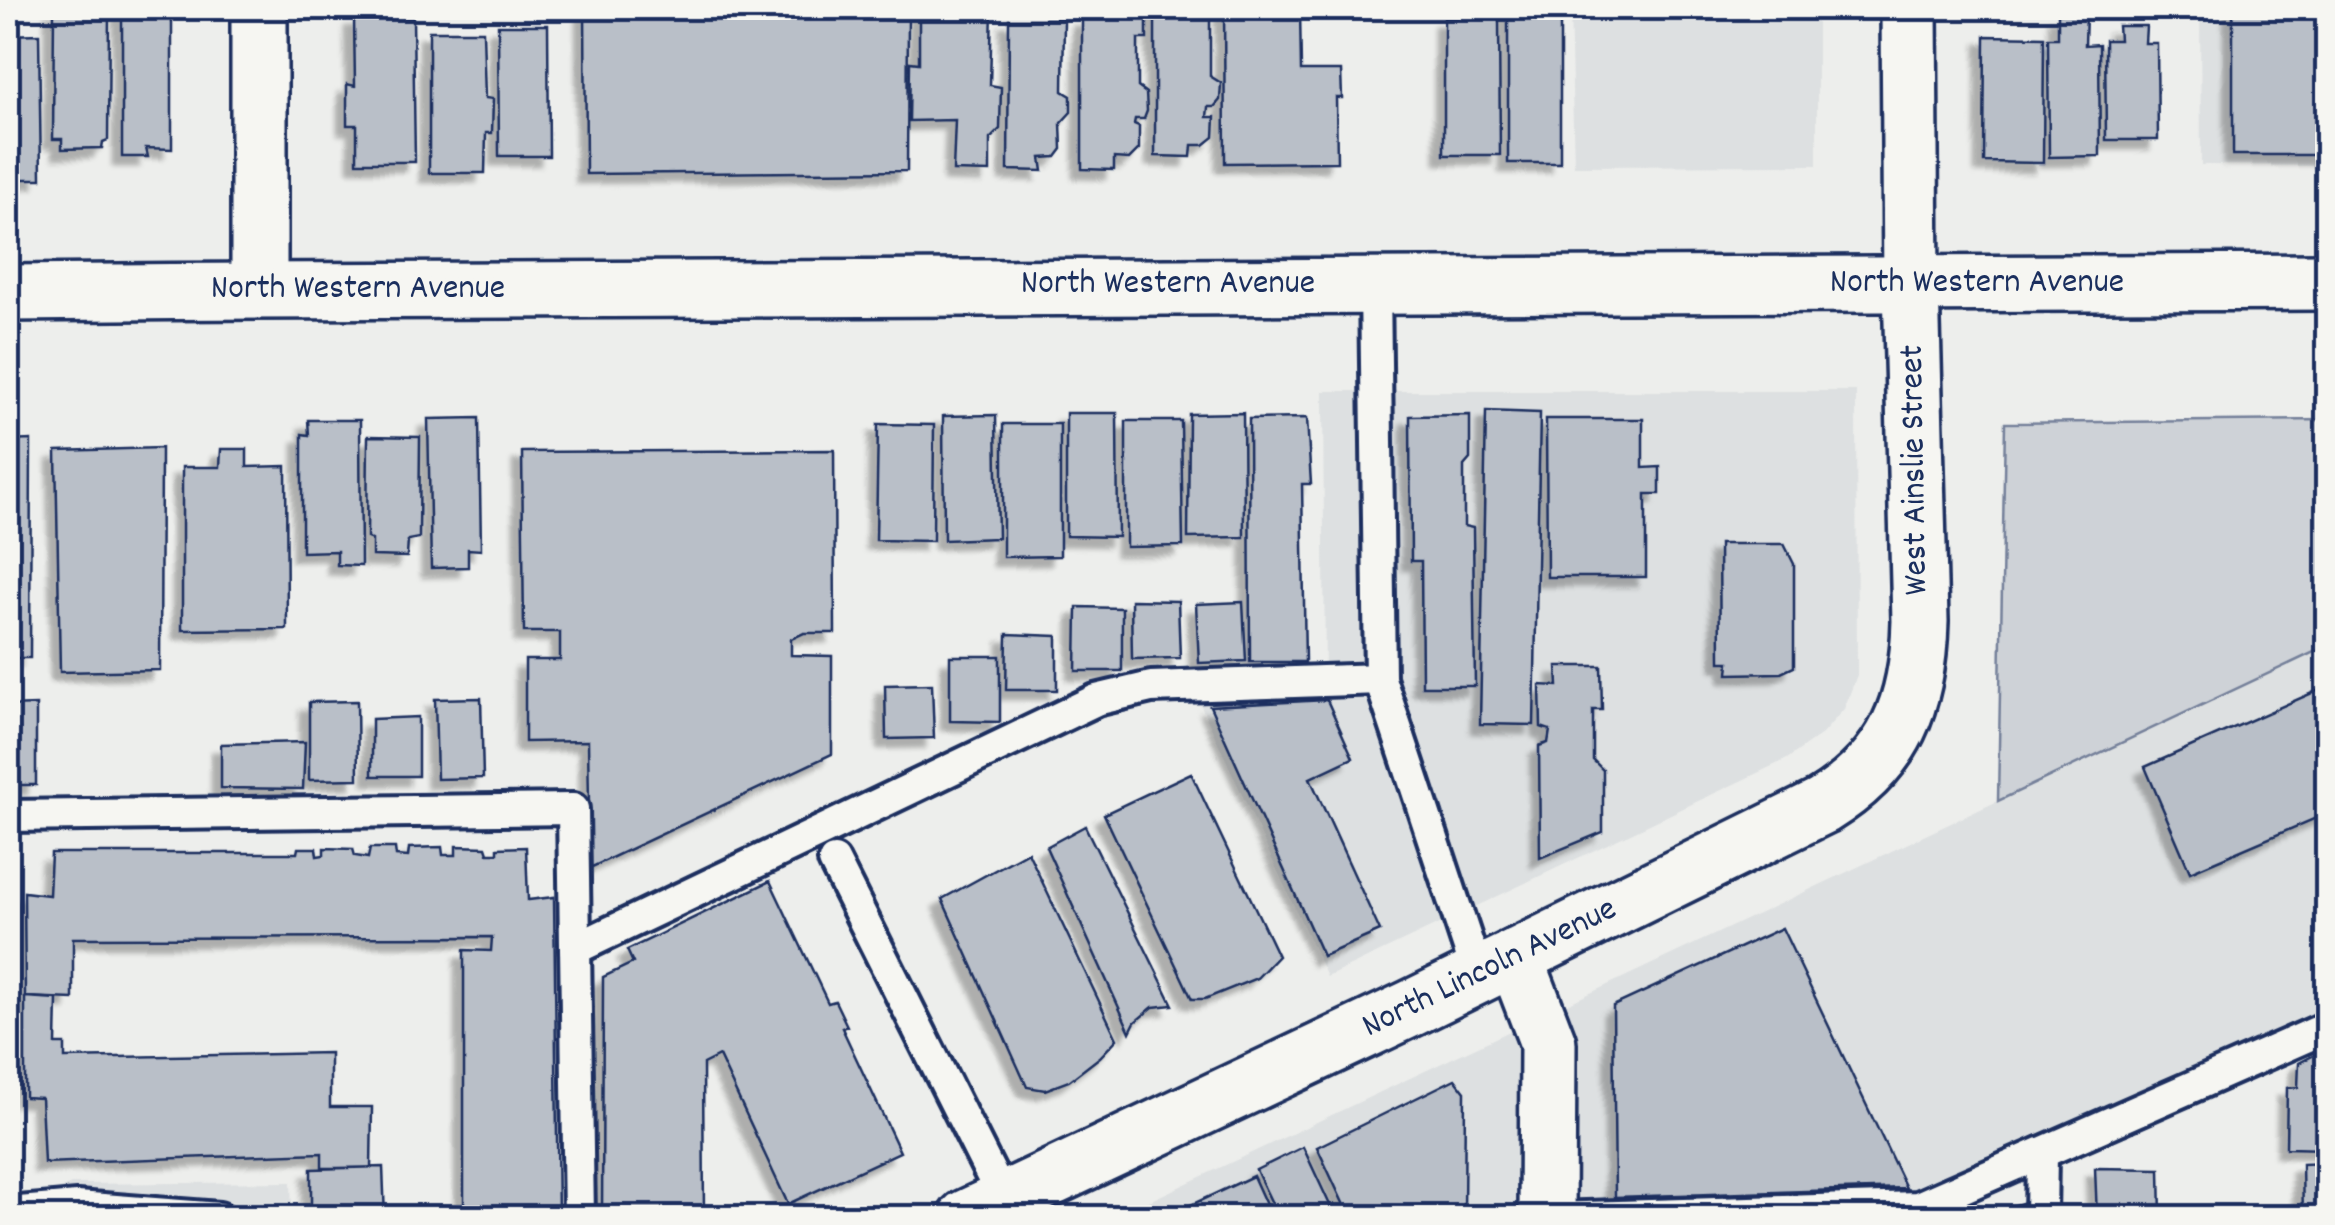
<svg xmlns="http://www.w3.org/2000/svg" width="2335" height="1225" font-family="Dekko,sans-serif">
	<defs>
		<filter id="shadow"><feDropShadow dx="-9" dy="9" stdDeviation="2.5" flood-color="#0004"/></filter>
	</defs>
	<rect width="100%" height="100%" fill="#edeeec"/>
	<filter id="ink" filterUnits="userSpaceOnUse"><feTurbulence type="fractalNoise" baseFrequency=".01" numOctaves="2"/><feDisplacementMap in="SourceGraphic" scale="20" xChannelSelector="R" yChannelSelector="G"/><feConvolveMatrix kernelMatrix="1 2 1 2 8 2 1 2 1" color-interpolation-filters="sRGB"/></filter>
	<g filter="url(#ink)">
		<g fill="#dde0e1">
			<polygon points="1570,8 1817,8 1817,165 1574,166"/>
			<polygon points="2200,8 2327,8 2327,166 2201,165"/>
			<polygon points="1323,391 1856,391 1857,675 1844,709 1822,734 1787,759 1327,977 1194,691 1325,693"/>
			<polygon points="2327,646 2327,1019 1911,1201 1536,1218 1113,1218"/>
			<polygon points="291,1182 292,1217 8,1218 8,1214 71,1184"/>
		</g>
		<polygon fill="#ced2d7" stroke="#74809a" stroke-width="2.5" points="2327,420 2327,646 1998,801 2005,423"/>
		<g fill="#b9bfc8" stroke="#1b2f5e" stroke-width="2.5" filter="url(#shadow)">
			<polygon points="54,8 109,8 108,140 103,142 102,148 62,149 62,139 53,139"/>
			<polygon points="122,8 172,8 172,149 146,148 148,157 122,157"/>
			<polygon points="585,8 902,8 908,15 907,171 586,174"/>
			<polygon points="1105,8 1147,8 1147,39 1138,39 1138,87 1146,93 1147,111 1144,119 1135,119 1134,124 1139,126 1139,149 1129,159 1114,158 1114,170 1082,169 1082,18 1105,18"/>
			<polygon points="1155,8 1210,8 1210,76 1221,83 1220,100 1214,107 1208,107 1207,117 1215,117 1214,137 1204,145 1192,145 1191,157 1155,156"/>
			<polygon points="1224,8 1300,8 1301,71 1341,71 1342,98 1336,98 1337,162 1225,163"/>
			<rect x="1508" y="8" width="52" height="155"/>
			<rect x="2233" y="8" width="95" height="147"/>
			<polygon points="919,9 992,9 990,85 1001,87 1000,129 990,139 990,172 953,171 955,120 909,121 910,62 919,63"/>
			<polygon points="2086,12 2085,45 2099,44 2100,156 2049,157 2048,38 2058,38 2058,13"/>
			<polygon points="354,18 413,18 415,162 357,162 357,125 347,125 347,84 355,86"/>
			<polygon points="1444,18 1499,18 1500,155 1444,155"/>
			<polygon points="1009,19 1064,19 1063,91 1071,96 1071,112 1061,123 1062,149 1056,157 1041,158 1043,171 1008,170"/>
			<polygon points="498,25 548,25 549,156 499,156"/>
			<polygon points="2118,26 2146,26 2145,43 2157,43 2158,140 2106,140 2105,40 2119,40"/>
			<polygon points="429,31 483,31 485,98 493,99 492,133 486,133 485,173 429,173"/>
			<polygon points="39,34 41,179 8,179 8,35"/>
			<polygon points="1985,36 2044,37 2043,163 1984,162"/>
			<polygon points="1486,411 1540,413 1534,725 1480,724"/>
			<polygon points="1066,413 1117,413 1118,537 1066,536"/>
			<polygon points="1243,413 1244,537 1188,538 1189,414"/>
			<polygon points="996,415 998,538 944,540 943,416"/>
			<polygon points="1470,415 1470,459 1464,466 1464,526 1473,528 1475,686 1422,686 1421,561 1411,561 1410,416"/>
			<polygon points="479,418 481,550 468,549 468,567 431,568 428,419"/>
			<polygon points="1307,418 1311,484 1302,484 1305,662 1250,662 1249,419"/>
			<polygon points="1546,419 1643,419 1643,468 1660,467 1660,494 1646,494 1646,577 1547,577"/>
			<polygon points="308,420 360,420 361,566 337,565 337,551 302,552 302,434 309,435"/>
			<polygon points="1126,421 1181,421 1183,546 1126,547"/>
			<polygon points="878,424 934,425 933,541 876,540"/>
			<polygon points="1003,424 1060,424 1060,556 1003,557"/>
			<polygon points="368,436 420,437 419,538 408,540 407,557 372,556 372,540 367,538"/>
			<polygon points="31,440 30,658 8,658 8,441"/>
			<polygon points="161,448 160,670 60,672 56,451"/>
			<polygon points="221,449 247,449 247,467 286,466 287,629 182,630 182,467 220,467"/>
			<polygon points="834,450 835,633 804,633 791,639 791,655 832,656 832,754 590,868 588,741 525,742 525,660 560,660 560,632 524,632 522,452"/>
			<polygon points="1719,544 1784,544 1794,564 1794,667 1781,673 1728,674 1729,662 1720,662"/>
			<polygon points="1131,600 1178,601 1180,658 1132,659"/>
			<polygon points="1243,602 1246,661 1199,663 1196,604"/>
			<polygon points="1077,607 1122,608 1122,671 1076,671"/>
			<polygon points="1007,634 1057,636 1057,690 1006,690"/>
			<polygon points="950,656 1000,656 1000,722 950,721"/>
			<polygon points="1557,666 1601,666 1602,710 1593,710 1593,760 1603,770 1603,832 1540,858 1539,746 1548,743 1550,730 1541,727 1540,685 1558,686"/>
			<polygon points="932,684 934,738 886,739 885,685"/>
			<polygon points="2328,686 2328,813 2190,872 2145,767"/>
			<polygon points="481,698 483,778 437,779 435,699"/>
			<polygon points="1327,700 1353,758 1310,778 1380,931 1323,956 1210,706"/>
			<polygon points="357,701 358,779 309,780 309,702"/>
			<polygon points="36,705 36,785 8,785 8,706"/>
			<polygon points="418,717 418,776 372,776 372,719"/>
			<polygon points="305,742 303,789 221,788 221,744"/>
			<polygon points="1191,773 1278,956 1257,978 1205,999 1192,999 1104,814"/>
			<polygon points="1085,826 1173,1005 1153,1007 1135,1022 1130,1032 1046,847"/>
			<polygon points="456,846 486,847 488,853 498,853 498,848 526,847 528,900 554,897 558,1218 464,1218 464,950 491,951 492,937 73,938 73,999 25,997 24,892 49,895 51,853 297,853 298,848 316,848 317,856 324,855 324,848 353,849 355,856 368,858 370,848 395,848 396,856 408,857 409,848 442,847 443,855 456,855"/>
			<polygon points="1028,852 1117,1039 1100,1057 1069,1081 1045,1090 1027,1087 942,899"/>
			<polygon points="770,881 828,1003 835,1001 847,1026 842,1028 900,1152 788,1204 719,1056 703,1064 704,1218 602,1218 603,977 633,963 627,950"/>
			<polygon points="1782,928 1906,1188 1615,1197 1613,1006"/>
			<polygon points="25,997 57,999 56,1044 65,1044 65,1058 330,1053 330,1107 372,1107 371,1168 322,1168 322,1153 44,1163 41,1098 25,1097"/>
			<polygon points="2328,1048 2328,1149 2286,1148 2287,1088 2298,1087 2299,1063"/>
			<polygon points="1455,1079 1465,1092 1464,1218 1350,1218 1317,1147"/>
			<polygon points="1303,1147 1336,1218 1279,1218 1256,1170"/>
			<polygon points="2328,1163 2328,1218 2303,1218 2302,1164"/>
			<polygon points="383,1167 385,1218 311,1218 311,1169"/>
			<polygon points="2095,1168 2160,1169 2161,1218 2097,1218"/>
			<polygon points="1253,1176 1272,1218 1163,1218"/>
			<polygon points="2022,1203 2021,1218 1983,1218 1983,1215"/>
		</g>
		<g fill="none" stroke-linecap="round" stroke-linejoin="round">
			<defs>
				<g id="service">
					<polyline points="1375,284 1380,679 1478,975"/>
					<polyline points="8,816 573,809 579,1218"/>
					<polyline points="834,861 1004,1200"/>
					<polyline points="575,949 1096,700 1151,687 1380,679"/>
					<polyline points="8,1213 77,1207 219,1218"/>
					<polyline points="1553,1218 1918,1207 2328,1027"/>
					<polyline points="2041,1218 2042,1153"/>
				</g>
				<g id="minor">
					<polyline points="259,8 259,290"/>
					<polyline points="1909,8 1911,285"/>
					<polyline points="1515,957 1548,1043 1547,1218"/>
				</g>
				<g id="secondary">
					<path d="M8,293C781,285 1554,286 2328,282"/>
					<path d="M966,1218L1412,1008L1823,806C1896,761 1918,704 1920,621L1911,285"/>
				</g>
			</defs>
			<use href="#service" stroke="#1b2f5e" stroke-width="38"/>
			<use href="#minor" stroke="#1b2f5e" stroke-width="62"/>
			<use href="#secondary" stroke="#1b2f5e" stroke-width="62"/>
			<use href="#service" stroke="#f6f6f2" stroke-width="30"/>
			<use href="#minor" stroke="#f6f6f2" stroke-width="55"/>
			<use href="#secondary" stroke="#f6f6f2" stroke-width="55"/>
		</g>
	</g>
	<g text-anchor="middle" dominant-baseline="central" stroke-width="9" stroke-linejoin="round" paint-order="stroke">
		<g font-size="35" fill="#1b2f5e" stroke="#f6f6f2">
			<text x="1977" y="284">North Western Avenue</text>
			<text x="1168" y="285">North Western Avenue</text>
			<text x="358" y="290">North Western Avenue</text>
			<text transform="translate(1916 470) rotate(-91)">West Ainslie Street</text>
			<text transform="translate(1490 969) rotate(-26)">North Lincoln Avenue</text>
		</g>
	</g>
	<rect width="2335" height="1225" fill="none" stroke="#f6f6f2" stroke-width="40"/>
	<rect x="20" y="20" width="2295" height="1185" fill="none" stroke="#1b2f5e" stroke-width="4" filter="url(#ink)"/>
</svg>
